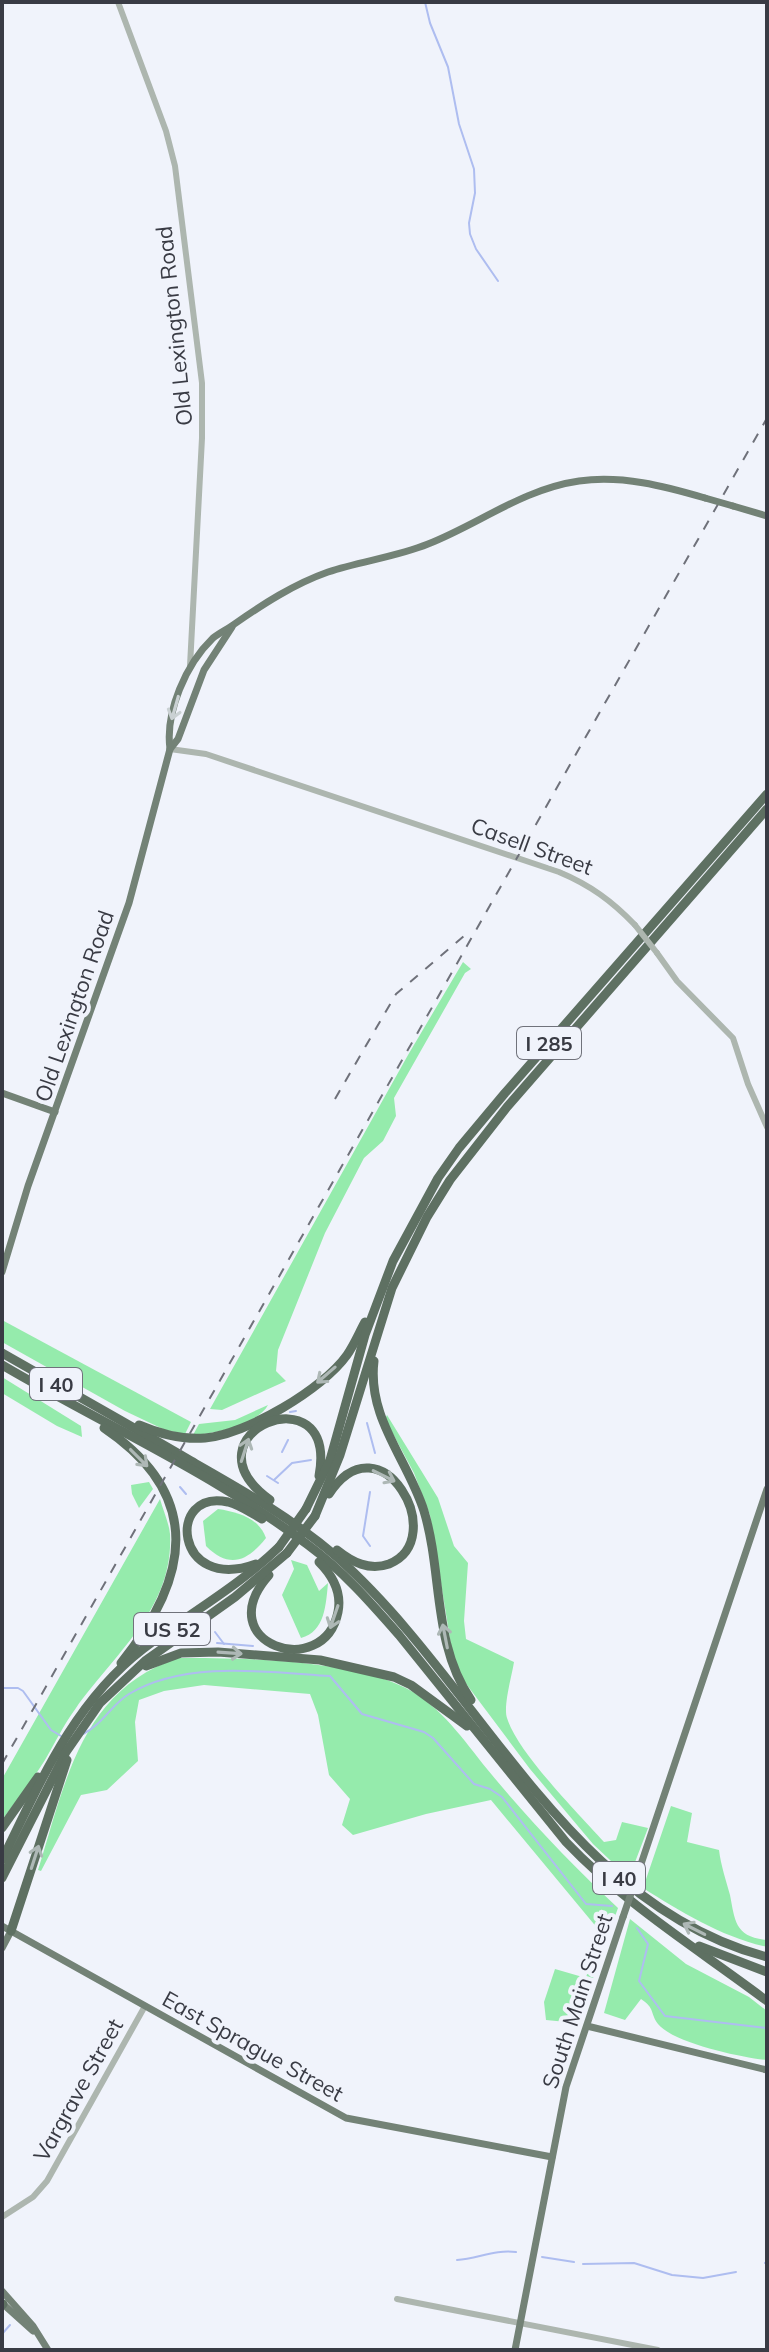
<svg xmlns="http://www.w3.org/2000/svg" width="769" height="2352" font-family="Mulish,sans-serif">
	<rect width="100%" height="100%" fill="#f0f3fb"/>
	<g fill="#95ebac">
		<polygon points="463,962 471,969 465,973 394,1098 396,1116 383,1141 364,1158 325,1233 278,1350 276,1371 286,1381 222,1410 210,1409 408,1055"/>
		<polygon points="2,1320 191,1422 185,1434 165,1430 125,1411 2,1342"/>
		<polygon points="2,1377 81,1426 82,1437 57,1426 2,1393"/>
		<path d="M268,1405C258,1424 214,1434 193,1435L199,1424L235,1420Z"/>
		<path d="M387,1415L438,1498L454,1546L468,1563L464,1621L466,1639L514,1662C512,1675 503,1706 507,1718C518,1753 578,1813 604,1842L616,1840L622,1822L648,1828L629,1878L593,1844L530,1769L461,1677L452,1651L430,1515L414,1473L385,1419Z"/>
		<polygon points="149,1482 153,1489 139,1508 132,1494 131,1485"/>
		<path d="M160,1499C163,1510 169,1523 170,1534C174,1608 114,1654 76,1708C64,1724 55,1743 45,1760C32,1781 16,1801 2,1820V1779Z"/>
		<path d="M218,1509C238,1512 259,1518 266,1538C247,1562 229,1569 206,1546L203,1521Z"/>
		<path d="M291,1560L307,1565L319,1591L328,1583C326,1604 325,1632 301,1638L282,1595L294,1569Z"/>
		<path d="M179,1658C242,1658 359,1659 413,1692C447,1713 467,1745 492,1775C529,1820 576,1869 618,1908L577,2023L546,2020L544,2002L555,1969L586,1978L598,1929L491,1800L426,1814L353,1835L342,1825L350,1799L329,1775L318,1715L310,1694L204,1685L164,1691L139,1700L135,1722L138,1761L107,1790L81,1795L41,1871L38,1870C65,1784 81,1689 179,1658Z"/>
		<path d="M671,1806L692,1813L687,1842L719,1850C721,1866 726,1880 730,1895C735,1921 735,1937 767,1940V1947C722,1937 681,1912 643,1888Z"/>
		<path d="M630,1919L686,1964L749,1997L767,2011V2060C743,2058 673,2043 658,2024C650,2013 655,2008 641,1999L625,2020L604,2013Z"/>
	</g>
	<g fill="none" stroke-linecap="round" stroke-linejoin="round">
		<g stroke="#aebdf0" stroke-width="2">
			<polyline points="425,2 430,23 448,67 459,124 474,169 475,193 469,223 470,234 476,249 498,281"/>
			<polyline points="290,1412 296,1411"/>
			<polyline points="367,1423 375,1453"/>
			<polyline points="282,1452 288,1440"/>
			<polyline points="267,1476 278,1483"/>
			<polyline points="274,1480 292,1463 311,1460"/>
			<polyline points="180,1487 186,1494"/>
			<polyline points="370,1492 363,1536 370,1546"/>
			<polyline points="215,1632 224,1644"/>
			<polyline points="217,1643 253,1646"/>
			<polyline points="2,1688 18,1688 23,1691 51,1730 61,1736"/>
			<path d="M83,1734C102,1725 112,1704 129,1694C186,1660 267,1672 330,1676L362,1714L424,1732L433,1738L474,1784L490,1789L502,1797L586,1904L612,1906"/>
			<polyline points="637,1928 648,1944 639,1981 665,2016 767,2028"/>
			<polyline points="542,2257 574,2262"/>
			<path d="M457,2260C477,2259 495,2249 516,2252"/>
			<polyline points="765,2263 767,2262"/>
			<polyline points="583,2264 634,2263 672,2275 703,2278 736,2272"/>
			<polyline points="2,2334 10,2325"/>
		</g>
		<g stroke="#adb6af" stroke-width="6">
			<polyline points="118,2 166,131 175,166 202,383 202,438 190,666"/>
			<path d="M170,749L206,754L559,872C590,885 612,901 635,925"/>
			<polyline points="657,953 677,981 733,1038 748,1084 767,1127"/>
			<polyline points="2,2217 33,2197 47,2181 145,2006"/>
			<polyline points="397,2299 658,2350"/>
		</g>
		<g stroke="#738276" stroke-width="7">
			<polyline points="733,506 767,516"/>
			<polyline points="170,749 178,739 204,670 232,627"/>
			<polyline points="2,1093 55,1112"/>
			<path d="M2,1272L28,1186L129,903L170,749C165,712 186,664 213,638C219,633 226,630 233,625C263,604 294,584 328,572C361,561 396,557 428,544C479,524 523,489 579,481C622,475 664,486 705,498"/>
			<polyline points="637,1876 767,1489"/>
			<polyline points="2,1926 346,2118 552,2157"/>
			<polyline points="2,1948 11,1931"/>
			<polyline points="587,2026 767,2070"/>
			<polyline points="2,2291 33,2326 48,2350"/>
			<polyline points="2,2303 33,2331"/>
			<polyline points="515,2350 566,2087 623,1917"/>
		</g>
		<g stroke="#5e7062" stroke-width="9">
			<path d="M2,1353C65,1389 128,1424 191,1461C242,1490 292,1518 337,1557C482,1686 566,1904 767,1957"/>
			<path d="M374,1361C367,1418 408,1460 424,1511C443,1574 432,1643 471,1700"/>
			<path d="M2,1365C104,1425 213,1473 308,1545C342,1570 371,1603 399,1635L566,1842C626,1905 698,1949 767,2001"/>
			<path d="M139,1425C160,1434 182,1440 205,1438C247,1434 323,1389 347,1355C354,1345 359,1333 365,1322"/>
			<path d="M104,1428C205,1496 189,1579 121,1663"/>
			<path d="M329,1494C381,1415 451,1539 389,1564C369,1571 352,1562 337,1550"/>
			<path d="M270,1500C178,1433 339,1369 319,1476"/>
			<polyline points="306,1509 330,1460 365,1335 393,1261 438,1178 459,1148 505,1093 767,794"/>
			<polyline points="315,1516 340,1455 392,1288 427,1217 450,1180 507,1107 767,809"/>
			<path d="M256,1564C174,1594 166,1488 228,1502C240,1505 251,1513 262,1519"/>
			<path d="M269,1575C208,1644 324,1682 338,1612C342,1592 332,1575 319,1562"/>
			<polyline points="146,1666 181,1653 218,1652 320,1660 394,1677 411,1685 467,1726"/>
			<polyline points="2,1828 38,1777"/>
			<path d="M2,1860C40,1783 73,1703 143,1649C188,1614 238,1587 279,1547"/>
			<polyline points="2,1878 66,1752 100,1703 145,1661 235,1597 287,1553"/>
			<polyline points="11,1931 67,1760"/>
			<polyline points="699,1946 767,1972"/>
			<polyline points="2,2305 3,2304"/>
		</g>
		<g stroke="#6f717a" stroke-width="2" stroke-dasharray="10 10" stroke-linecap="butt">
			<polyline points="335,1099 396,994 471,930"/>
			<polyline points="2,1764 767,418"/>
		</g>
		<polyline stroke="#adb6af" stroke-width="6" points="635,925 657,953"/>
		<g stroke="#738276" stroke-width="7">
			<polyline points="705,498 733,506"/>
			<polyline points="623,1917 637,1876"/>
		</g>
		<g stroke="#5e7062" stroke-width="9">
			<polyline points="279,1547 306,1509"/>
			<polyline points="287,1553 315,1516"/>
		</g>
	</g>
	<defs><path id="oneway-shaft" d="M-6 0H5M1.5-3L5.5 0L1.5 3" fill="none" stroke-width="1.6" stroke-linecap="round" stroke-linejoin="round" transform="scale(2)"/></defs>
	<use stroke="#cad1d3" href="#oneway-shaft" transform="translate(175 708) rotate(106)"/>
	<g stroke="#aeb8b6">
		<use href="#oneway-shaft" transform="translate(326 1375) rotate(139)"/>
		<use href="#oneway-shaft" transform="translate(245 1450) rotate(-72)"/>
		<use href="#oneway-shaft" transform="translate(139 1458) rotate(45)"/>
		<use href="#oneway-shaft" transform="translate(384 1476) rotate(26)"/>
		<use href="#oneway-shaft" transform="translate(334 1617) rotate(109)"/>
		<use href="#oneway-shaft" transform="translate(445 1636) rotate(-101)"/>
		<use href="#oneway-shaft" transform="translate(230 1653) rotate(4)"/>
		<use href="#oneway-shaft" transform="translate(35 1857) rotate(-72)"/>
		<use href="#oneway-shaft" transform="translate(694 1929) rotate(-153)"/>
	</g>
	<g text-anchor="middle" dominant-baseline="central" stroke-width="8" stroke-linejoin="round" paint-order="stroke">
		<g fill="#f0f3fb" stroke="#70727b" stroke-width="2">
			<rect x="517" y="1027" width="64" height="32" rx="6"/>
			<rect x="30" y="1368" width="52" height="32" rx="6"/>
			<rect x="134" y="1613" width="76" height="32" rx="6"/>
			<rect x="593" y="1862" width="52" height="32" rx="6"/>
		</g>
		<g font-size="20" font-weight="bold" fill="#393b44">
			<text x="549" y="1043">I 285</text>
			<text x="56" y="1384">I 40</text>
			<text x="172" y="1629">US 52</text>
			<text x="619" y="1878">I 40</text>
		</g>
		<g font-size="22" fill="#393b44" stroke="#f0f3fb">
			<text transform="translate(174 326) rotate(-96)">Old Lexington Road</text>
			<text transform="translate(532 846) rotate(20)">Casell Street</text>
			<text transform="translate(74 1006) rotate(-71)">Old Lexington Road</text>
			<text transform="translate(577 2001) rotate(-72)">South Main Street</text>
			<text transform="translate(253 2046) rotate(29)">East Sprague Street</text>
			<text transform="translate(78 2090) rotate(-61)">Vargrave Street</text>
		</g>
	</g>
	<rect width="769" height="2352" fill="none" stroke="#393b44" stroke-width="8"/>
</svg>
